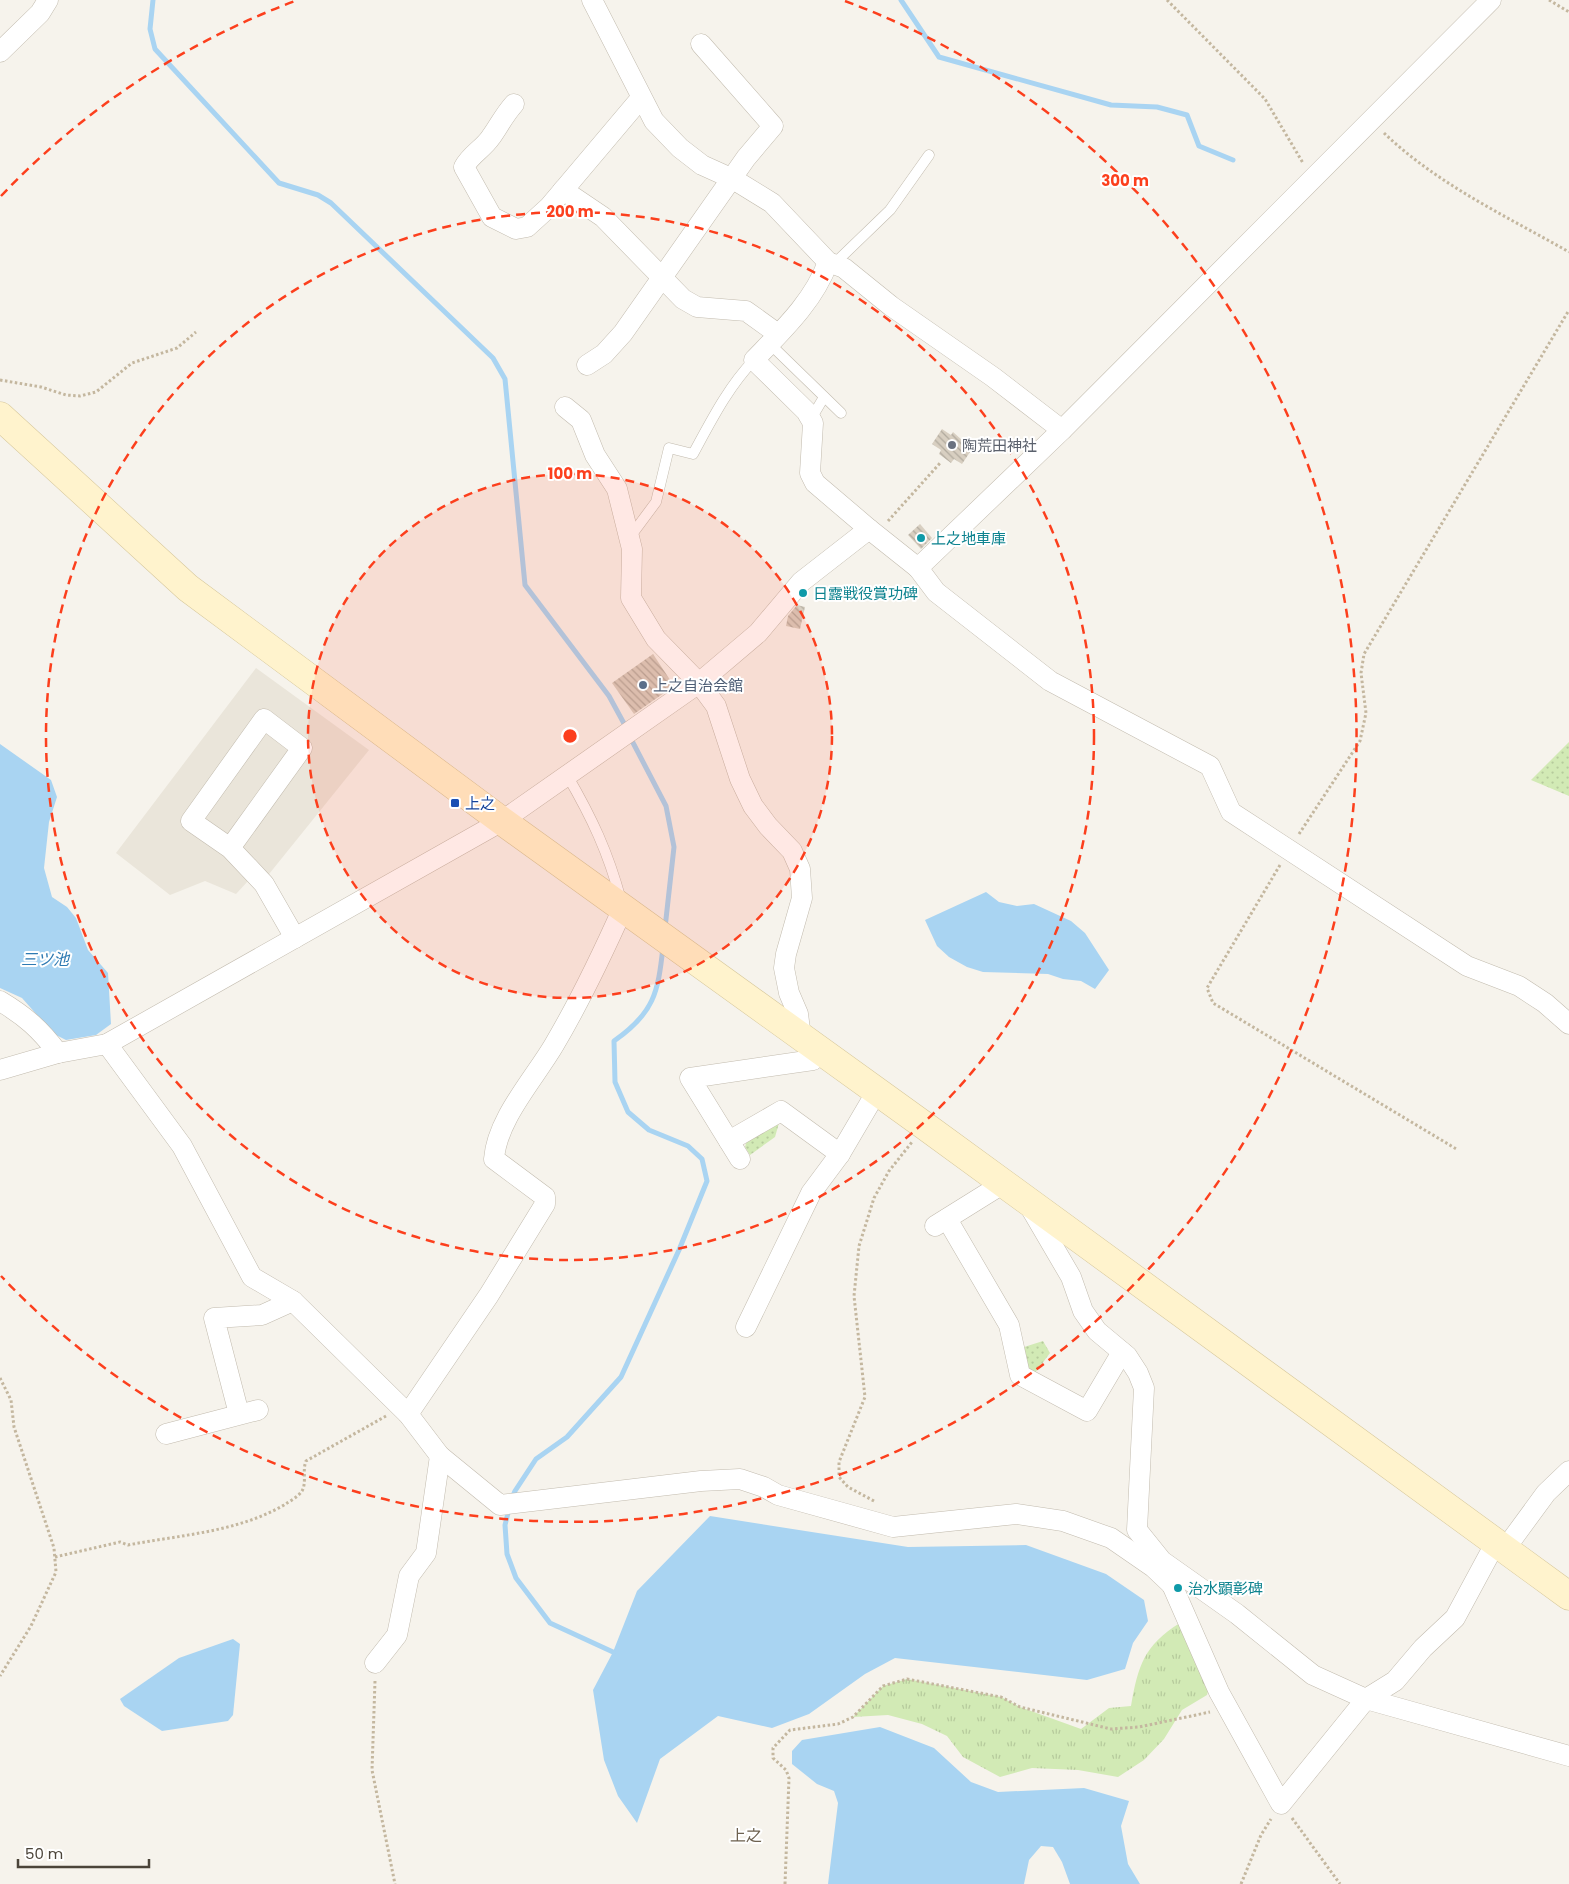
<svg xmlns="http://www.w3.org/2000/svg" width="1569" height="1884" font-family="Poppins,'Noto Sans JP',sans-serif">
	<defs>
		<pattern id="grass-tufts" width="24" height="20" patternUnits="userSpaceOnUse" patternTransform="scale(1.25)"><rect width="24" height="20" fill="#d2eab5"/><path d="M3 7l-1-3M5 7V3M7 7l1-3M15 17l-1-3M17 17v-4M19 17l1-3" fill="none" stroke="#b6ca9c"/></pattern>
		<pattern id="park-dots" width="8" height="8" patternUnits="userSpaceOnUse" patternTransform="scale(1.25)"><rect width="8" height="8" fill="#d2eab5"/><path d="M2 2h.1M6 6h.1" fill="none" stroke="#b6ca9c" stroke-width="1.8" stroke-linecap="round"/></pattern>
		<pattern id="building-back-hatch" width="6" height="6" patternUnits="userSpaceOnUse" patternTransform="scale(1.25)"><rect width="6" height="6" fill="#d8cfc1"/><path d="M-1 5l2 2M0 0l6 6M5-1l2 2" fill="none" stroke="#b1aa9e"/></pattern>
	</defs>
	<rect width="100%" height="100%" fill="#f6f3ec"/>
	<polygon fill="#eae5da" points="256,668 369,750 257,889 248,881 236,894 205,881 170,895 116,853"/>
	<path fill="url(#grass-tufts)" d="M1180,1623L1209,1688L1207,1695L1182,1710L1164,1739L1144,1760L1118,1777L1078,1770L1032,1768L1000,1777L963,1757L947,1736L922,1724L888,1715L853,1717L883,1686L907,1679L1001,1697L1020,1707L1081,1729L1109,1708L1131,1706C1138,1666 1144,1645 1180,1623Z"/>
	<g fill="url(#park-dots)">
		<polygon points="1569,742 1569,796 1531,780"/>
		<polygon points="779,1123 775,1137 750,1155 745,1147 747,1140"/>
		<polygon points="1043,1341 1050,1353 1035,1373 1026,1367 1021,1348"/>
	</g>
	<g fill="#a9d4f2">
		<polygon points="0,744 51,780 57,797 49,822 44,868 52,897 67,907 76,918 88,950 108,973 111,1024 96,1035 66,1040 54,1034 22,998 0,988"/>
		<polygon points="986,892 999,902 1017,906 1034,904 1071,921 1085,933 1109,970 1095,989 1081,981 1063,979 1048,974 983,972 967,967 949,957 937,946 925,920"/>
		<polygon points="710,1516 908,1547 1026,1545 1106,1574 1144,1600 1148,1621 1133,1643 1125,1669 1087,1680 895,1658 865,1674 809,1714 772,1728 718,1716 660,1759 637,1823 618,1796 604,1760 593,1690 613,1652 637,1591"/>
		<polygon points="233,1639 240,1644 233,1715 228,1721 162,1731 124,1706 120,1699 179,1658"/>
		<polygon points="880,1727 934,1748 971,1782 998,1792 1084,1788 1129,1801 1121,1826 1128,1864 1140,1884 1070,1884 1062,1862 1053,1847 1041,1846 1029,1860 1024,1884 828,1884 838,1803 834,1791 817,1784 792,1764 792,1751 802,1740"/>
	</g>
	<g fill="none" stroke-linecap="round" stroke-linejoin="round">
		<g stroke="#a9d4f2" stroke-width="5">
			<polyline points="153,0 150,29 155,49 279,183 318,195 331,203 493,358 505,379 525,585 609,696 627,729"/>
			<polyline points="901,0 939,57 1111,105 1157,107 1187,115 1199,146 1233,160"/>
			<polyline points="630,737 666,806 674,847 665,928"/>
			<path d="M512,1498L515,1491L536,1459L567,1437L621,1377L679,1250L707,1181L702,1159L688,1146L649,1130L628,1112L615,1082L614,1041C654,1013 658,993 663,947"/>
			<polyline points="509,1509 505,1525 507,1554 516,1578 550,1623 613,1652"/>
		</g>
	</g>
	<g fill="url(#building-back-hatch)">
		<polygon points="942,429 951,435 953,432 972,449 962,464 954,459 951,463 939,454 941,450 932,444"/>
		<polygon points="920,524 932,538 921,549 908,535"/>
		<polygon points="797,605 805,607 800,629 786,626 788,616"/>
		<polygon points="653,654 674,686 634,714 612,683"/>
	</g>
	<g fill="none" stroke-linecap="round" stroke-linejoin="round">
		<defs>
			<g id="lane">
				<polyline points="834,264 890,210 929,155"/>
				<polyline points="770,344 841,413"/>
				<polyline points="811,419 824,397"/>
				<path d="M630,537L656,502L669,448L693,454C711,421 728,387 754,360"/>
				<path d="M567,775C592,818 608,852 621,900"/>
			</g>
			<g id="street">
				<polyline points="592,0 654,121 680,148 702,165 733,179 772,203 828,262 844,268 891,306 993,377 1062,430"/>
				<polyline points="0,52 40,13 48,0"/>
				<path d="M514,104C504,115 499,126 491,137C483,149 471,154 464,167L492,217L516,229L527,227L549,207L641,98"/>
				<polyline points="563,190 603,217 683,299 697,307 746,311 778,334"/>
				<path d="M828,262C814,301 782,331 754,360L806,411L813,423L810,473L815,483L869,529"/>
				<polyline points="587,365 604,354 623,333 746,158 773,126 701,44"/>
				<polyline points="565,407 581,420 595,455 617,489 632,549 631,598 656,639 699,683 716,706 740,779 753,806 768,826 792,851 800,869 802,898 786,954 784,968 789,993 798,1014 801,1037"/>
				<polyline points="918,568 936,592 1050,681 1210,766 1231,812 1467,966 1519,986 1545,1003 1569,1024"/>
				<polyline points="230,848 302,748 264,719 191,821 230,848 264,884 295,938"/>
				<path d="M0,1001C25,1016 40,1029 58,1053"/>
				<polyline points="107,1044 182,1146 252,1277 293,1301 408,1414 440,1456 500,1505 701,1481 740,1479 764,1487 778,1495 893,1527 1016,1514 1063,1521 1111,1538 1153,1567 1172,1585"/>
				<polyline points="0,1070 58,1053 107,1044 502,821 699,683 758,633 801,582 869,529 918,568 1062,430 1491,0"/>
				<polyline points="729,1141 781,1111 840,1154"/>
				<polyline points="740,1159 690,1078 813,1060 820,1051"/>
				<polyline points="1030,1207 1071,1277 1083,1311 1097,1331 1127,1356 1138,1373 1144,1388 1137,1530 1162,1561 1237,1614 1313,1675 1366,1699 1569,1756"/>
				<polyline points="947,1219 1009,1325 1020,1375 1087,1411 1122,1352"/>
				<polyline points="935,1226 1004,1183"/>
				<polyline points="746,1327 811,1193 840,1154 877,1091"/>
				<polyline points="239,1414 214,1318 262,1315 293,1301"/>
				<path d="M408,1414L489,1295L545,1204V1197L494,1159C497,1119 534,1079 554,1045C580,1001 602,955 623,908"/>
				<polyline points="166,1434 258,1410"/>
				<polyline points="1505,1549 1546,1493 1569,1471"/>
				<polyline points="1178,1575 1172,1585 1219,1692 1281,1804 1366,1699 1395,1681 1423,1648 1455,1618 1496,1542"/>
				<polyline points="375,1663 397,1635 409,1576 426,1553 440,1456"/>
			</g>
			<polyline id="secondary" points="0,416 188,588 502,821 925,1126 1569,1596"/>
		</defs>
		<use href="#lane" stroke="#c2bbae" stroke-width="11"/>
		<use href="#street" stroke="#c2bbae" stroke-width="21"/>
		<use href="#secondary" stroke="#d6c79b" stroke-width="29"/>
		<g stroke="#c4b79f" stroke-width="3" stroke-dasharray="2.5 2.5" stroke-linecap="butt">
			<polyline points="1167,0 1265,99 1303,163"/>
			<polyline points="1549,0 1569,12"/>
			<path d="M1384,133C1437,184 1506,216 1569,252"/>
			<polyline points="0,380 41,387 66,395 80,396 96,392 132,363 177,348 196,332"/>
			<polyline points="888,521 941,462"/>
			<polyline points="1299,834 1360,741 1366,713 1361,673 1364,654 1569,310"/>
			<polyline points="1280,865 1207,988 1213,1003 1458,1150"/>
			<polyline points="0,1378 11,1400 14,1427 54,1548 56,1572 31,1626 0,1676"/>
			<polyline points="874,1501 848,1487 839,1477 839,1462 865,1397 854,1296 859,1246 874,1198 889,1171 912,1142"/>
			<path d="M55,1557L120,1542L128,1545C180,1535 238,1532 284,1505C290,1501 298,1497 302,1491C307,1482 302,1471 306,1461L386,1416"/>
			<polyline points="375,1681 372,1770 395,1884"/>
			<polyline points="1292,1818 1340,1884"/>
			<polyline points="785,1884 789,1778 786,1770 773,1758 773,1748 790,1730 838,1724 853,1717 883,1686 907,1679 1001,1697 1020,1707 1111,1729 1139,1727 1210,1712"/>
			<polyline points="1241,1884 1261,1835 1271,1819"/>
		</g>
		<use href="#lane" stroke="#fff" stroke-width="10"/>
		<use href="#street" stroke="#fff" stroke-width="20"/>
		<use href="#secondary" stroke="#fff3cd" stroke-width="28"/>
	</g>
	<circle cx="570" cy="736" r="262" fill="#fc3f1d" fill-opacity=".12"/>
	<g fill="none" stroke="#fc3f1d" stroke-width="2.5" stroke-dasharray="9 6">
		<circle cx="570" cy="736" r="262"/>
		<circle cx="570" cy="736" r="524"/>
		<path d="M1 196A785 785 0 0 1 295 1M845 1A785 785 0 1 1 1 1276"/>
	</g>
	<circle fill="#6b7280" stroke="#fff" stroke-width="2" cx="952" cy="445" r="5"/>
	<g fill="#0f9aa8" stroke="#fff" stroke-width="2">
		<circle cx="921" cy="538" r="5"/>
		<circle cx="803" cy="593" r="5"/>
		<circle cx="1178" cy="1588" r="5"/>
	</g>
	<circle fill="#5c6f8a" stroke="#fff" stroke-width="2" cx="643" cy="685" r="5"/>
	<rect fill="#1a4fb4" stroke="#fff" stroke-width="2" x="450" y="798" width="10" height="10" rx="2.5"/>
	<g text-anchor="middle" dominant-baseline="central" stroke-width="4" stroke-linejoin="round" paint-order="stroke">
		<g font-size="15" fill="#5b616d" stroke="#fff" text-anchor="start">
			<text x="962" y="445">陶荒田神社</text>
		</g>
		<g font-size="15" fill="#0d838f" stroke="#fff" text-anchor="start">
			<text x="931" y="538">上之地車庫</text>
			<text x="813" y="593">日露戦役賞功碑</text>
			<text x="1188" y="1588">治水顕彰碑</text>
		</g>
		<g font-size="15" fill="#4e5e75" stroke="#fff" text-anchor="start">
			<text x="653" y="685">上之自治会館</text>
		</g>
		<g font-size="15" fill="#164399" stroke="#fff" text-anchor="start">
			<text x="465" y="803">上之</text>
		</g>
		<g font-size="16" font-style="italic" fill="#2e7ab2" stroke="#fff">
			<text x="45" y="959">三ツ池</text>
		</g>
		<g font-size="16" fill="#6e6250" stroke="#fff">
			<text x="746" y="1835">上之</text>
		</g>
	</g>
	<circle cx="570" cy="736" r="8" fill="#fc3f1d" stroke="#fff" stroke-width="2.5"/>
	<g font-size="15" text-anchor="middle" font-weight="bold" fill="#fc3f1d" stroke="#fff" stroke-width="4" stroke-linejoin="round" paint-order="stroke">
		<text x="1125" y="186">300 m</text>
		<text x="570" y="217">200 m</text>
		<text x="570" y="479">100 m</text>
	</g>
	<path d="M18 1859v8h131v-8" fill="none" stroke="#4b4439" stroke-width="2.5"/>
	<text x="25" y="1859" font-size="15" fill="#4b4439" stroke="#ffffff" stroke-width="4" paint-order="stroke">50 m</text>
</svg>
